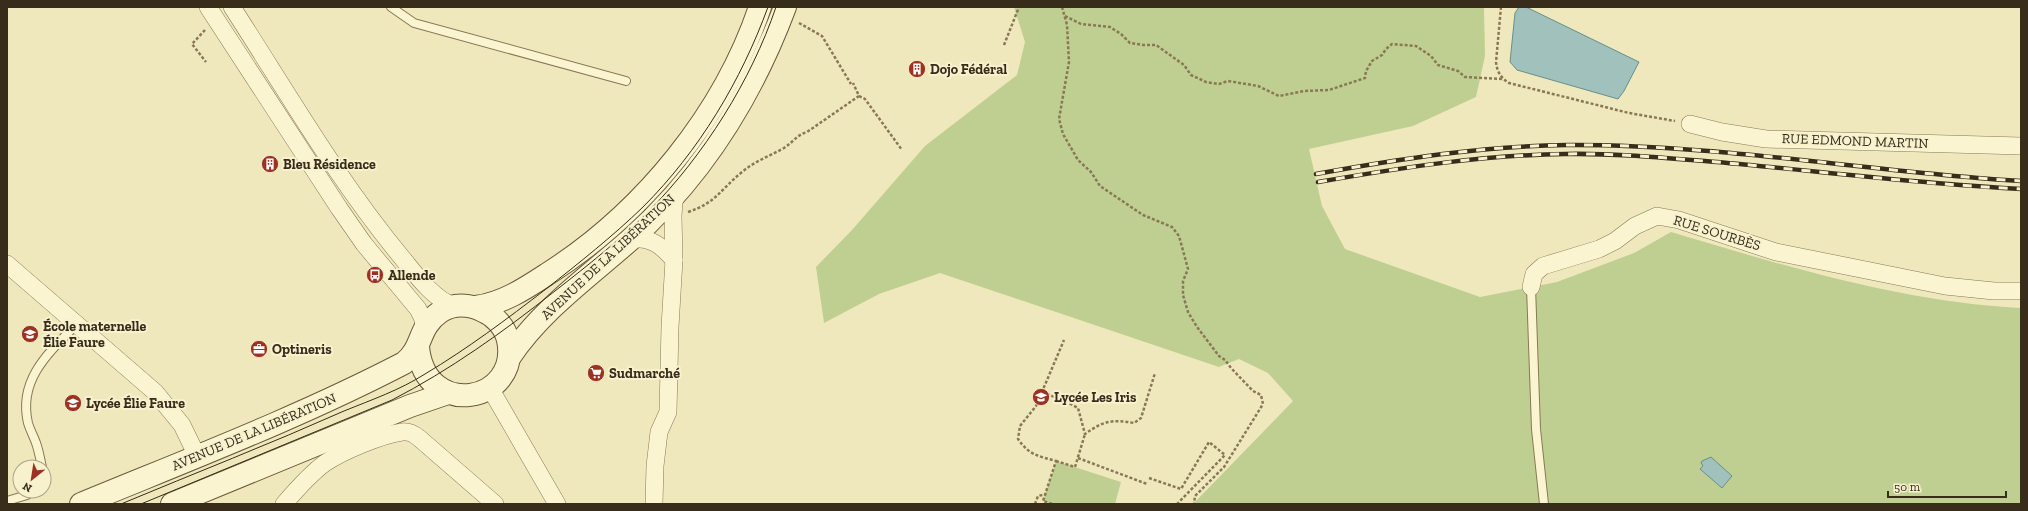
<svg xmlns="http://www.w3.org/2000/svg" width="2028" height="511" font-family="'Zilla Slab',serif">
	<rect width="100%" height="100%" fill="#f0e8bd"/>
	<g fill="#bfcf91">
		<path d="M1014,7H1484L1485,56L1476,97L1413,126L1309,149L1322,206L1345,249L1480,297L1557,282L1634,253L1671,232C1785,266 1901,302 2021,308V504H1193L1293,401L1268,373L1239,359L1219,367L940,273L879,294L824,323L816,267L852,230L925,146L1017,75L1025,42Z"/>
		<polygon points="1056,461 1121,482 1115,504 1052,504 1043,501"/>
	</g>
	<g fill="#a1c1bc" stroke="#688f8b">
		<polygon points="1519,7 1526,7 1639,62 1624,91 1618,99 1517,70 1510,62 1515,13"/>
		<polygon points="1711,457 1732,476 1722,488 1700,469 1703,466 1701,463 1702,461"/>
	</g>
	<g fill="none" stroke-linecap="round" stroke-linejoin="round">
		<defs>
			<g id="lane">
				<polyline points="391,7 414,23 626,81"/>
				<polyline points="1531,287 1536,429 1544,504"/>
				<path d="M42,467C40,459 39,451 36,443C34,437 30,430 28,423C18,380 48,353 76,325"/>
				<polyline points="7,501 27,495 31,491"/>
			</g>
			<g id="street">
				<polyline points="208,7 339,208 364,244 418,309 423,319 424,329"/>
				<path d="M232,7C287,92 338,181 403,259C417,276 432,297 453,306"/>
				<polyline points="1690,124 1722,132 1766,139 2021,146"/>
				<path d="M630,239C651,237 661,245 674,260"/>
				<polyline points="7,264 155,392 182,425 197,456"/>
				<polyline points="1531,287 1534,274 1543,266 1599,249 1615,241 1635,226 1657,216 1679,220 1776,252 1945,286 1994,291 2021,291"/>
				<polyline points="490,388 557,504"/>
				<path d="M284,504C296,490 310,474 325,463C343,451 381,435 402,432C409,431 414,434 419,438L495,504"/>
				<polyline points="654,504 655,466 659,432 668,412 670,327 674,260 673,216 674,202 678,191"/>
			</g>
			<g id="secondary">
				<path d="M476,307C504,303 526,288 549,273C644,212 724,114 760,7"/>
				<path d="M509,358C540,311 588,277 630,240C701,177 752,95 785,7"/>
				<path d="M81,504C190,459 300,417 404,363C424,347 417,328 440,312C453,303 470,304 483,311C495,316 505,327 508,340C521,403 425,421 418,347"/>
				<polyline points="172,504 410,406 448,393"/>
			</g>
		</defs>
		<use href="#lane" stroke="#897855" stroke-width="10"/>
		<use href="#street" stroke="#897855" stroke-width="18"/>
		<use href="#secondary" stroke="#6b5938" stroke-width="24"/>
		<g stroke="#897855" stroke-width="2.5" stroke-dasharray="3 2" stroke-linecap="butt">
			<polyline points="1062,7 1067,25 1069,62 1059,119 1063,134 1078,160 1091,172 1100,186 1143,215 1172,227 1179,236 1188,269 1183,281 1183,295 1188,312 1197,327 1219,356 1225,360 1231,368 1253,391 1261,395 1263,404 1224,467 1195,496 1194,504"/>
			<path d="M1501,7L1496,62C1497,72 1501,78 1509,83L1629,113L1675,121"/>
			<polyline points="1065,16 1081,24 1110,27 1121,34 1130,43 1143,45 1156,45 1184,65 1191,75 1206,82 1219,84 1228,81 1258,86 1279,96 1304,91 1329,90 1365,78 1366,71 1372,61 1382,55 1386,49 1392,44 1416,46 1431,56 1438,65 1458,71 1465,77 1503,79"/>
			<polyline points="799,23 822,36 851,84"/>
			<polyline points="205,30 192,44 206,62"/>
			<polyline points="1004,45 1019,7"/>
			<polyline points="859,96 865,99 902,150"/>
			<path d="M688,212C716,203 721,189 742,172C755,161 770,156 784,148C793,142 797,135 807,132L859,96L853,83"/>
			<path d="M1042,392L1067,402L1078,408L1085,434C1103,421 1112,419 1134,423L1141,418L1155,373"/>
			<polyline points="1078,458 1147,484"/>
			<polyline points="1056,461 1075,467 1085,434"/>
			<polyline points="1149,478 1181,489 1209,442 1225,455 1177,504"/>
			<polyline points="1035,504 1038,496 1046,494"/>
			<path d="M1052,504L1043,501L1056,461C1038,456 1029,455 1018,439L1020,426L1036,406L1064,340"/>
		</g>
		<use href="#lane" stroke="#fbf4d0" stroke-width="8"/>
		<use href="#street" stroke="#fbf4d0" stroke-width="17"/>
		<use href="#secondary" stroke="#fbf4d0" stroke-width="22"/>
		<g stroke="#382d1b" stroke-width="1">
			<path d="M121,504C195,473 270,444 344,411C371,400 400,390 425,374C467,349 507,319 546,289C579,263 613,236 643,207C699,151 741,81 768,7"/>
			<path d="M141,504L392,400C450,370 503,332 555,291C587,266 620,240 649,211C704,155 751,81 776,7"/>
		</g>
		<defs>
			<g id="rail">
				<path d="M1316,174C1399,159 1482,146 1567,145C1719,144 1870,172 2021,181"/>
				<path d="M1318,182C1400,168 1481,155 1565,154C1615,153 1666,158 1717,162C1818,171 1919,184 2021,189"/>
			</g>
		</defs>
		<use href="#rail" stroke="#382d1b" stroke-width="4.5"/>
		<use href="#rail" stroke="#f7f1cd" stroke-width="3" stroke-dasharray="9" stroke-linecap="butt"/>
	</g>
	<defs>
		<symbol id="building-disc" viewBox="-11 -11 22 22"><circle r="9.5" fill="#9c3221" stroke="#f7f1cd"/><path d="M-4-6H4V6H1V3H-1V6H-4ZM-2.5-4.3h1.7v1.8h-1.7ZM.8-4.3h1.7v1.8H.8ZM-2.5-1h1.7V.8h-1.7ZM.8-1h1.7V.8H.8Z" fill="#fff"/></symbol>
		<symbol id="bus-disc" viewBox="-11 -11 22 22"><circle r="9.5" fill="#9c3221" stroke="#f7f1cd"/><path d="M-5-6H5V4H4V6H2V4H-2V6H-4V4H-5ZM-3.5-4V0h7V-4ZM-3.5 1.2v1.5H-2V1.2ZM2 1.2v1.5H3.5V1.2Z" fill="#fff"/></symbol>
		<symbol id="school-disc" viewBox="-11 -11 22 22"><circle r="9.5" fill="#9c3221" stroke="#f7f1cd"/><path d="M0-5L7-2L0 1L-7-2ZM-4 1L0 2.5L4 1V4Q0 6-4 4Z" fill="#fff"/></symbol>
		<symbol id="office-disc" viewBox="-11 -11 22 22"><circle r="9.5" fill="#9c3221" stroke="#f7f1cd"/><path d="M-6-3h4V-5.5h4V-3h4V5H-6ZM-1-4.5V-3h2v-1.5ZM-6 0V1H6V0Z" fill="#fff"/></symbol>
		<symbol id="supermarket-disc" viewBox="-11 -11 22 22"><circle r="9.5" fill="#9c3221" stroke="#f7f1cd"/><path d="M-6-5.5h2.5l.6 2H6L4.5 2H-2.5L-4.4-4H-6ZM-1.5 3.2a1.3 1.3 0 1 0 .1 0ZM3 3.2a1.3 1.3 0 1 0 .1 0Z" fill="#fff"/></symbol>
	</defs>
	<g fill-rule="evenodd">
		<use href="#building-disc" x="907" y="59" width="20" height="20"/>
		<use href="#building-disc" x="260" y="154" width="20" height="20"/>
		<use href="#bus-disc" x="365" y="265" width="20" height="20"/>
		<use href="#school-disc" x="20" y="324" width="20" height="20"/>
		<use href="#office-disc" x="249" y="339" width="20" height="20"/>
		<use href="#supermarket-disc" x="586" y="363" width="20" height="20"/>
		<use href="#school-disc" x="1031" y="387" width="20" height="20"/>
		<use href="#school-disc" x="63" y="393" width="20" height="20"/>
	</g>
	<g text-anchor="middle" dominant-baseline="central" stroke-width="4" stroke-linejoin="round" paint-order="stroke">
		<g font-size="14" font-weight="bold" fill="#382d1b" stroke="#f7f1cd" text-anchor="start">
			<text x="930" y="69">Dojo Fédéral</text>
			<text x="283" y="164">Bleu Résidence</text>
			<text x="388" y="275">Allende</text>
			<text x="43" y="326">École maternelle<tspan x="43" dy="16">Élie Faure</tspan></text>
			<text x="272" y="349">Optineris</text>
			<text x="609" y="373">Sudmarché</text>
			<text x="1054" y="397">Lycée Les Iris</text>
			<text x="86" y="403">Lycée Élie Faure</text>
		</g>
		<g font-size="14" fill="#382d1b" stroke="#f7f1cd">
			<text transform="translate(1855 141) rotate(2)">RUE EDMOND MARTIN</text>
			<text transform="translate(1717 233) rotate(17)">RUE SOURBÈS</text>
			<text transform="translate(608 257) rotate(-43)">AVENUE DE LA LIBÉRATION</text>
			<text transform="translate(254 432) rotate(-23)">AVENUE DE LA LIBÉRATION</text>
		</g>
	</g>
	<rect width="2028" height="511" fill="none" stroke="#382d1b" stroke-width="16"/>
	<g transform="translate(32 479) rotate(210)"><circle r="19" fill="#f7f1cd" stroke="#aba386"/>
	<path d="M0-3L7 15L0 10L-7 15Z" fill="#9c3221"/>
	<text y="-6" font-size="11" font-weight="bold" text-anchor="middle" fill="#382d1b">N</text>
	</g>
	<path d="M1888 491v6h118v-6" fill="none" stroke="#382d1b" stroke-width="2"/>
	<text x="1894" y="491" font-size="12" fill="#382d1b" stroke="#f7f1cd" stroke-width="3" paint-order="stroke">50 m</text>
</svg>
